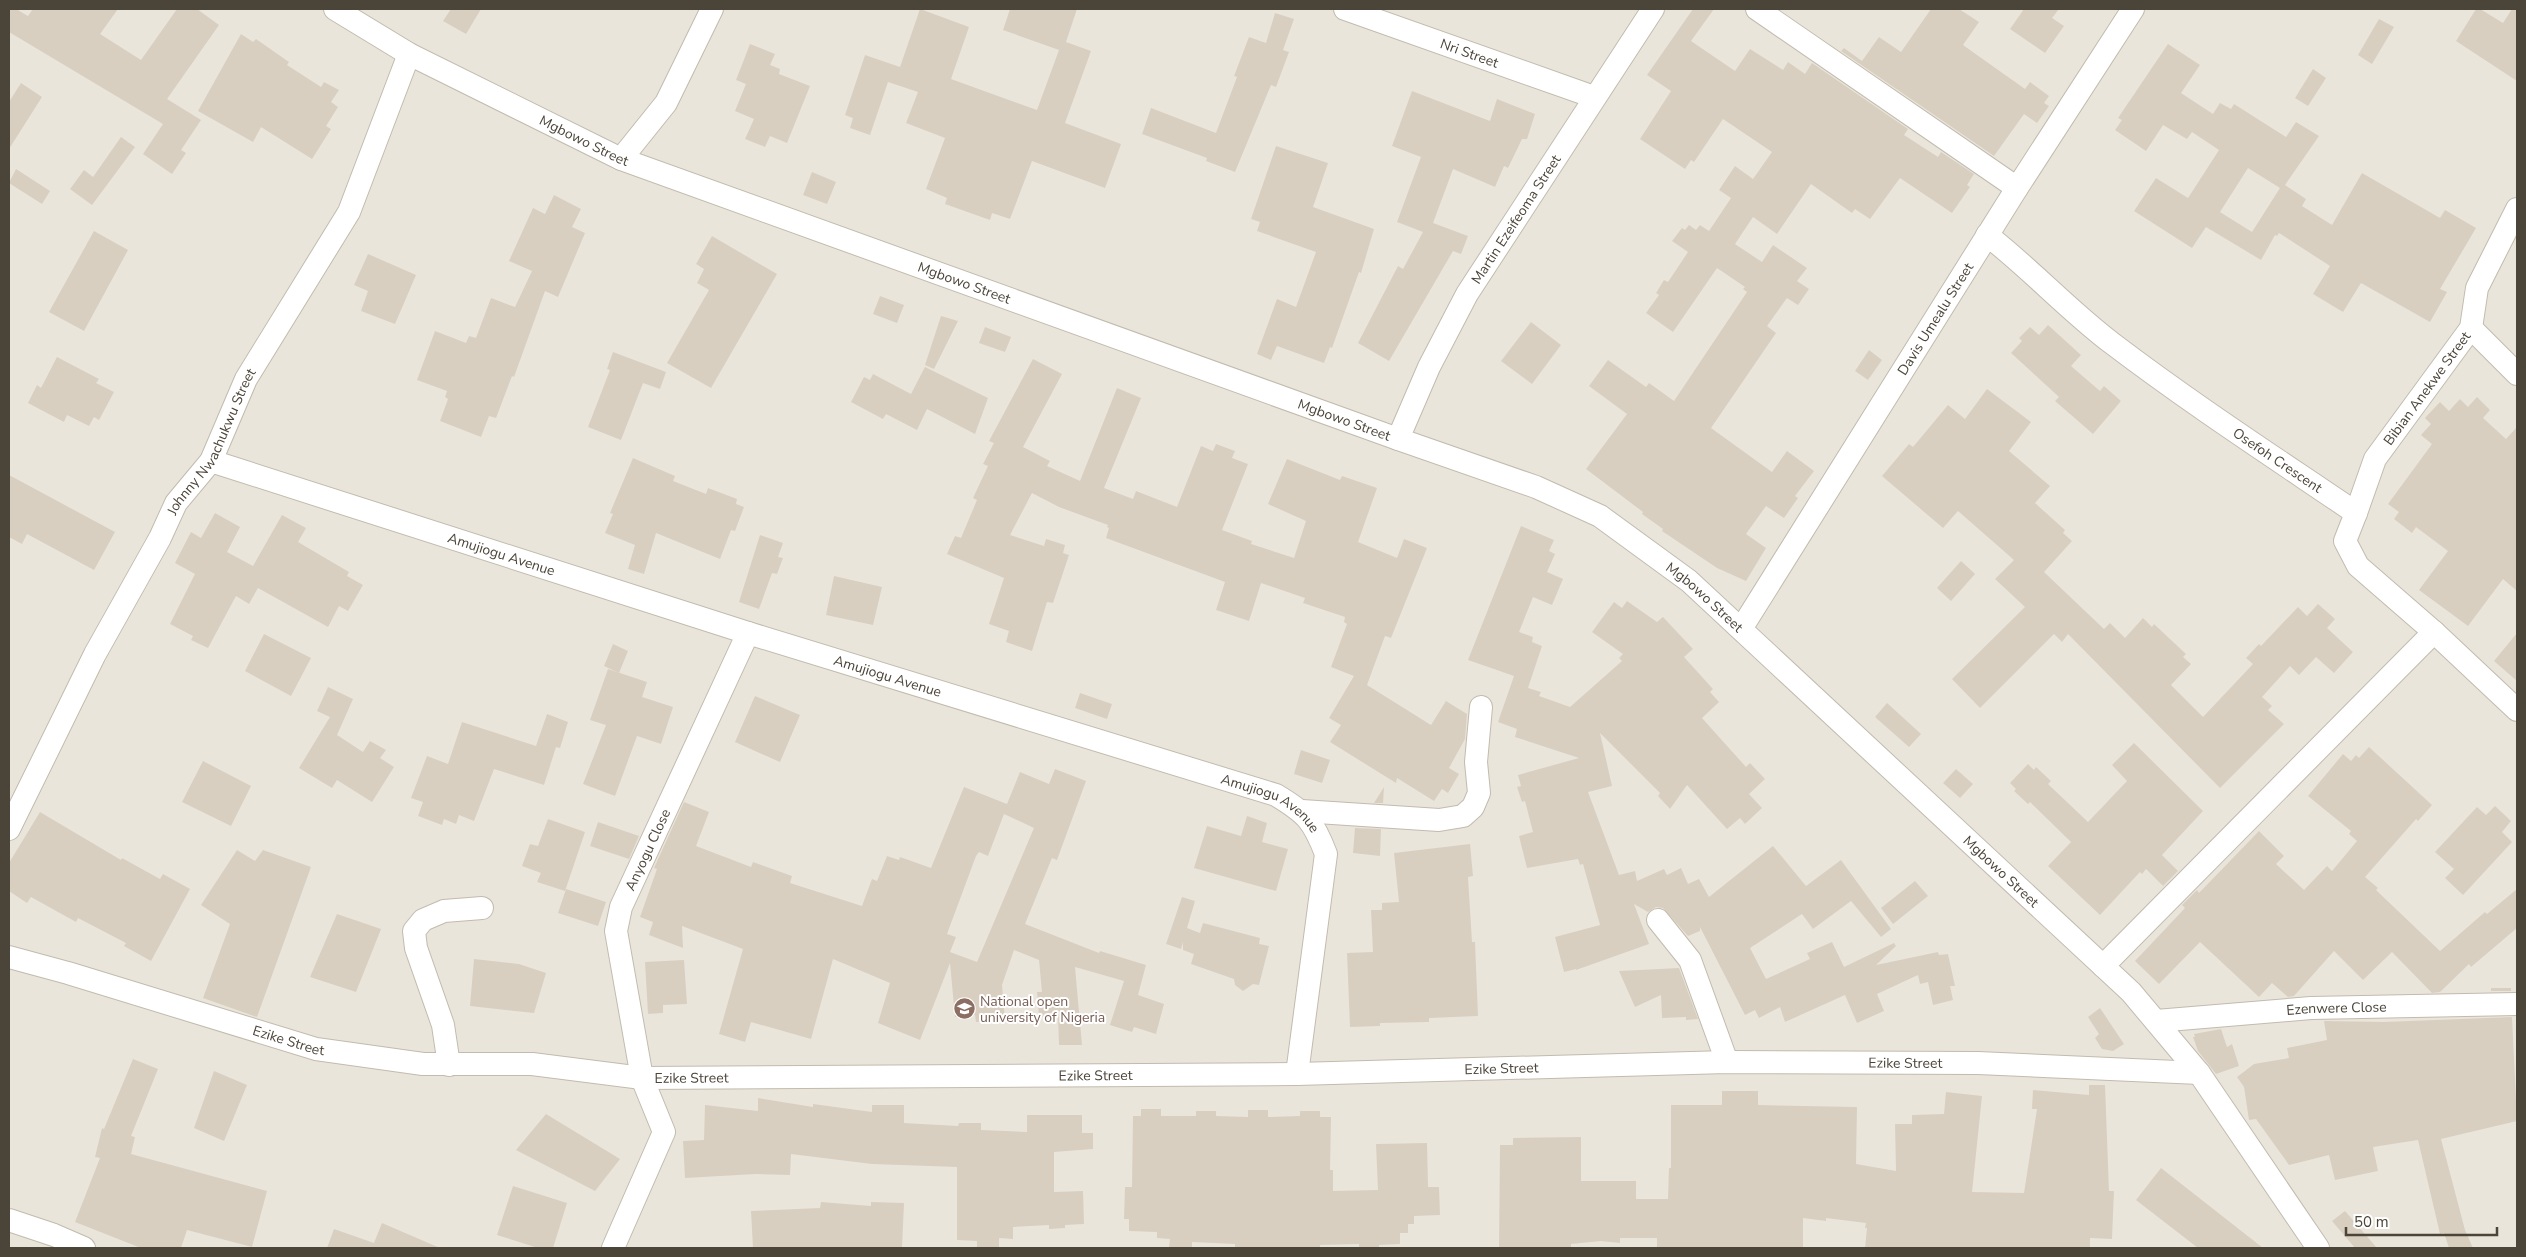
<svg xmlns="http://www.w3.org/2000/svg" width="2526" height="1257" font-family="'Nunito Sans',sans-serif">
	<rect width="100%" height="100%" fill="#f6f3ec"/>
	<rect fill="#eae5da" x="9" y="9" width="2508" height="1239"/>
	<g fill="#d8cfc1" fill-rule="evenodd">
		<polygon points="9,9 16,9 28,16 33,9 118,9 100,34 141,60 177,9 197,9 219,25 167,99 201,120 181,150 186,153 172,174 143,154 163,124 9,32"/>
		<polygon points="451,9 481,9 466,34 443,21"/>
		<polygon points="920,9 969,27 951,79 1037,110 1059,50 1003,30 1010,9 1077,9 1066,42 1091,51 1065,123 1121,144 1105,188 1032,161 1010,219 992,213 990,220 945,204 947,198 926,189 945,138 906,123 918,92 888,82 870,135 850,128 853,118 845,115 865,55 900,67"/>
		<polygon points="1693,9 1714,9 1691,41 1735,71 1750,49 1783,70 1788,62 1805,74 1812,63 1908,129 1904,135 1938,157 1941,152 1974,174 1967,185 1970,187 1952,213 1900,178 1870,219 1855,209 1852,213 1811,184 1777,234 1753,217 1735,244 1762,262 1773,245 1807,268 1797,281 1809,289 1798,305 1787,298 1767,326 1776,333 1711,428 1772,472 1787,451 1814,471 1795,496 1798,498 1784,518 1766,506 1746,534 1766,548 1746,581 1717,568 1662,531 1663,529 1642,514 1643,512 1586,469 1627,414 1589,386 1608,360 1646,387 1649,383 1674,401 1747,292 1743,289 1745,287 1717,268 1673,332 1646,313 1659,295 1656,293 1664,280 1668,282 1688,252 1672,241 1682,228 1685,230 1689,225 1696,230 1700,225 1709,231 1731,198 1719,190 1735,166 1753,179 1772,152 1723,119 1694,162 1691,160 1685,169 1640,139 1671,91 1647,75"/>
		<polygon points="1931,9 1959,9 1979,22 1963,45 2025,89 2030,82 2049,96 2044,103 2049,106 2037,123 2024,114 1994,156 1841,51 1844,48 1862,61 1879,37 1901,52"/>
		<polygon points="2024,9 2059,9 2052,18 2064,26 2045,53 2010,29"/>
		<polygon points="2476,9 2480,9 2503,23 2512,9 2517,9 2517,81 2456,41"/>
		<polygon points="1275,13 1294,19 1283,50 1289,52 1276,87 1271,85 1235,172 1206,161 1207,158 1142,134 1151,108 1216,133 1237,77 1234,76 1249,37 1266,43"/>
		<polygon points="2379,19 2394,27 2372,64 2358,55"/>
		<polygon points="241,34 253,42 256,39 289,62 287,65 321,87 324,82 339,90 331,102 338,107 326,126 331,129 312,159 261,127 253,142 198,111"/>
		<polygon points="750,44 775,54 770,65 780,69 779,74 810,86 787,143 770,136 765,147 745,139 754,119 735,111 746,84 736,80"/>
		<path d="M2168,44L2200,65L2181,93L2213,114L2220,103L2231,109L2234,104L2286,137L2296,122L2319,136L2285,185L2306,199L2302,206L2332,225L2362,173L2440,218L2445,210L2476,228L2440,289L2447,292L2430,322L2361,283L2343,312L2313,294L2330,266L2279,233L2277,236L2275,235L2261,260L2206,227L2192,248L2134,211L2156,178L2188,198L2219,150L2192,132L2187,139L2163,125L2146,151L2115,130L2122,120L2118,118ZM2248,168L2280,188L2252,232L2220,212Z"/>
		<polygon points="2313,69 2326,78 2308,106 2295,98"/>
		<polygon points="21,83 42,97 9,149 9,102"/>
		<polygon points="1412,91 1490,121 1497,99 1535,114 1527,139 1522,139 1508,168 1504,166 1495,187 1453,169 1433,223 1468,236 1461,254 1453,251 1389,361 1358,343 1398,266 1403,269 1423,232 1397,222 1421,157 1392,146"/>
		<polygon points="121,137 135,147 92,205 70,189 84,170 93,177"/>
		<polygon points="1276,146 1328,163 1313,207 1374,229 1361,273 1359,272 1332,348 1330,347 1324,363 1277,346 1271,360 1257,354 1277,299 1296,307 1316,252 1257,231 1260,222 1251,219"/>
		<polygon points="16,169 50,191 42,204 9,183"/>
		<polygon points="812,172 836,182 827,204 803,195"/>
		<polygon points="554,195 581,209 572,227 585,233 558,297 545,291 514,377 512,376 496,418 489,416 481,437 440,421 448,399 445,397 447,391 417,380 435,331 466,343 469,336 476,338 491,298 515,307 532,271 509,261 533,208 545,214"/>
		<polygon points="94,231 128,250 84,331 49,312"/>
		<polygon points="712,236 777,274 711,388 667,363 709,290 697,283 704,269 696,264"/>
		<polygon points="368,254 416,275 395,324 361,311 368,291 354,285"/>
		<polygon points="880,296 904,305 897,323 873,314"/>
		<polygon points="941,316 958,321 934,369 925,365"/>
		<polygon points="1531,322 1561,345 1532,384 1501,361"/>
		<polygon points="2048,325 2081,355 2071,366 2100,391 2104,386 2121,401 2093,434 2055,401 2059,397 2011,353 2022,341 2019,338 2030,327 2039,335"/>
		<polygon points="985,327 1011,337 1005,352 979,343"/>
		<polygon points="1869,350 1882,360 1868,380 1855,371"/>
		<polygon points="613,352 666,372 660,389 643,383 621,440 588,427 610,370 607,369"/>
		<polygon points="57,357 99,379 96,383 114,392 99,420 94,417 89,426 67,415 64,422 28,403 37,385 41,388"/>
		<polygon points="1033,359 1062,374 1023,447 1050,461 1047,466 1080,481 1117,388 1141,398 1104,488 1133,499 1136,491 1177,507 1201,446 1213,451 1216,444 1235,451 1232,458 1248,464 1222,530 1252,541 1251,544 1294,558 1306,521 1268,504 1287,459 1340,480 1342,476 1377,488 1358,542 1397,558 1404,539 1427,548 1391,638 1385,636 1367,685 1431,725 1446,701 1467,714 1465,739 1449,768 1459,774 1448,793 1442,789 1434,801 1397,778 1396,783 1330,742 1341,725 1329,718 1354,676 1331,667 1347,624 1344,622 1345,617 1303,603 1305,598 1261,583 1249,621 1216,610 1225,582 1106,538 1109,528 1107,527 1108,525 1059,507 1032,493 1010,535 1044,546 1046,539 1065,545 1063,553 1069,555 1053,603 1047,602 1032,651 1006,642 1009,631 989,624 1004,578 947,554 955,536 961,538 977,500 973,498 988,466 983,464 994,443 989,441"/>
		<polygon points="925,367 988,398 975,434 927,409 917,430 886,414 883,419 851,402 864,377 870,380 873,374 911,394"/>
		<polygon points="1987,389 2031,422 2009,451 2050,486 2035,503 2065,530 2063,533 2072,541 2044,572 2104,629 2110,623 2125,638 2143,618 2152,627 2154,624 2186,654 2183,657 2191,664 2171,685 2203,717 2253,664 2246,658 2259,644 2261,646 2298,607 2307,616 2318,604 2335,619 2327,628 2353,652 2334,673 2316,657 2299,675 2290,666 2262,697 2272,706 2268,710 2284,724 2220,788 2068,634 2062,642 2054,634 1980,708 1952,679 2025,607 1995,579 2014,560 1958,511 1943,528 1882,476 1909,444 1913,447 1948,405 1965,419"/>
		<polygon points="2477,397 2490,410 2483,418 2506,439 2517,427 2517,591 2503,579 2468,626 2419,590 2448,551 2416,527 2412,533 2394,519 2399,512 2388,504 2432,444 2421,435 2431,424 2425,418 2440,402 2449,411 2460,399 2468,407"/>
		<polygon points="633,458 675,476 673,481 706,494 708,488 737,499 736,504 744,507 735,531 731,530 720,559 656,533 644,574 628,569 635,545 605,533 613,514 610,513"/>
		<polygon points="9,475 115,532 94,570 27,534 22,544 9,537"/>
		<polygon points="215,513 240,527 227,552 253,566 282,515 306,528 298,542 349,572 347,576 363,585 348,611 339,606 328,627 258,588 249,604 236,596 208,648 191,640 193,636 170,624 195,574 175,563 191,532 201,538"/>
		<polygon points="1521,526 1554,540 1549,551 1555,554 1547,572 1563,579 1552,605 1533,597 1519,632 1533,637 1532,642 1542,646 1528,688 1541,692 1539,696 1570,707 1622,661 1619,658 1623,654 1592,632 1614,602 1622,608 1627,601 1657,622 1663,617 1693,649 1684,657 1713,689 1710,692 1719,702 1702,718 1746,767 1750,763 1765,779 1749,794 1762,808 1745,824 1740,818 1727,829 1687,785 1670,809 1658,796 1660,793 1600,733 1612,786 1588,792 1619,875 1635,871 1637,881 1664,869 1667,875 1681,868 1688,884 1699,879 1709,897 1773,846 1806,886 1841,860 1891,929 1881,937 1851,901 1813,929 1802,914 1750,948 1766,979 1810,959 1807,953 1832,942 1844,967 1894,943 1896,946 1876,965 1938,952 1939,955 1948,954 1955,986 1950,986 1953,1000 1933,1005 1928,982 1920,984 1918,975 1877,994 1884,1011 1857,1023 1845,995 1785,1022 1780,1007 1759,1018 1755,1010 1745,1015 1700,927 1700,931 1688,936 1663,908 1656,907 1648,912 1634,904 1649,944 1576,970 1576,969 1564,972 1555,937 1600,925 1583,864 1580,865 1578,859 1527,868 1519,836 1533,832 1525,801 1522,802 1517,787 1521,786 1518,775 1579,758 1515,737 1517,729 1498,722 1514,676 1468,660"/>
		<polygon points="760,535 783,543 778,557 783,558 777,574 772,573 759,609 739,602"/>
		<polygon points="1961,561 1975,574 1951,601 1937,588"/>
		<polygon points="834,576 882,587 873,625 826,615"/>
		<polygon points="2517,633 2517,681 2494,661"/>
		<polygon points="264,634 311,658 291,696 245,671"/>
		<polygon points="613,644 628,651 619,673 604,666"/>
		<polygon points="608,669 647,682 642,697 673,707 661,744 637,736 615,796 583,784 606,725 590,720"/>
		<polygon points="328,687 353,699 337,735 363,752 370,741 386,750 380,758 394,767 372,802 337,780 332,788 299,768 330,717 317,711"/>
		<polygon points="1080,693 1112,704 1107,719 1075,708"/>
		<polygon points="755,696 800,715 780,762 735,742"/>
		<polygon points="1887,703 1921,734 1909,747 1875,717"/>
		<polygon points="547,714 568,722 560,748 556,747 544,785 494,769 474,821 459,815 456,824 444,819 442,825 418,816 423,802 411,798 427,756 448,764 462,722 536,746"/>
		<polygon points="2134,743 2203,811 2162,855 2178,871 2163,886 2146,869 2142,874 2140,872 2100,915 2048,866 2071,842 2030,802 2028,804 2014,791 2016,789 2010,783 2028,764 2034,770 2036,767 2051,781 2048,784 2088,822 2127,781 2112,765"/>
		<polygon points="2369,747 2432,805 2418,821 2416,819 2365,877 2378,888 2376,890 2440,951 2485,912 2487,914 2517,889 2517,928 2471,967 2469,964 2440,992 2432,993 2392,952 2363,980 2334,951 2294,996 2288,997 2272,983 2259,997 2200,942 2159,984 2135,961 2185,908 2182,905 2197,890 2199,893 2259,831 2284,856 2276,864 2304,890 2327,866 2332,871 2357,841 2349,834 2351,831 2308,796 2343,754 2351,761 2356,755 2359,758"/>
		<polygon points="1301,750 1330,760 1322,783 1294,774"/>
		<polygon points="203,761 251,786 231,826 182,802"/>
		<path d="M1055,769L1086,781L1057,860L1052,858L1025,924L1099,953L1100,951L1146,965L1138,995L1164,1004L1156,1034L1134,1027L1132,1032L1110,1025L1124,981L1075,967L1082,1045H1059L1058,1016L1039,1017L1037,992H1042L1039,960L1014,950L1002,985L1005,1020L976,1022L975,1015L955,1017L950,963L920,1040L878,1023L890,983L833,959L811,1039L751,1022L745,1042L719,1034L743,949L682,926L683,948L649,935L653,922L640,917L657,869L654,868L684,802L709,812L696,846L751,867L753,862L792,876L790,883L862,906L872,879L877,881L887,856L899,860L900,857L931,868L964,787L1007,804L1020,772L1049,784ZM1004,814L1034,828L977,962L950,952L956,937L947,934L976,856L979,852L988,856Z"/>
		<polygon points="1956,769 1973,784 1960,798 1943,783"/>
		<polygon points="1384,787 1383,803 1374,803"/>
		<polygon points="2495,806 2511,821 2502,832 2512,842 2463,895 2445,878 2454,869 2435,852 2477,807 2486,815"/>
		<polygon points="40,812 121,860 122,858 160,879 163,874 190,889 151,961 124,946 126,943 78,918 76,922 31,897 27,903 9,891 9,863"/>
		<polygon points="1247,816 1267,823 1262,842 1288,849 1276,891 1194,868 1207,826 1241,836"/>
		<polygon points="548,819 585,832 565,891 537,882 541,873 522,866 530,844 538,846"/>
		<polygon points="598,822 639,836 629,859 590,846"/>
		<polygon points="1355,828 1381,829 1380,856 1353,853"/>
		<polygon points="1470,844 1473,876 1468,877 1472,942 1475,942 1478,1016 1429,1018 1429,1022 1380,1023 1380,1026 1350,1027 1347,953 1373,952 1371,910 1382,910 1382,903 1399,902 1394,853"/>
		<polygon points="237,850 255,861 263,850 311,867 257,1017 203,998 230,924 201,905"/>
		<polygon points="1915,881 1928,896 1893,924 1881,908"/>
		<polygon points="566,889 606,902 598,926 558,913"/>
		<polygon points="1182,897 1195,901 1187,928 1200,933 1203,923 1260,938 1259,944 1269,946 1259,985 1253,984 1243,991 1235,985 1234,979 1191,964 1194,954 1183,950 1183,942 1181,949 1166,944"/>
		<polygon points="337,914 381,929 356,992 310,977"/>
		<polygon points="474,959 519,964 546,973 534,1013 470,1006"/>
		<polygon points="684,960 687,1004 663,1005 663,1013 648,1014 645,962"/>
		<polygon points="1679,968 1698,1019 1686,1020 1686,1017 1662,1018 1661,995 1635,1007 1619,971"/>
		<rect x="2491" y="988" width="20" height="3"/>
		<polygon points="2100,1008 2124,1044 2113,1051 2102,1049 2095,1038 2099,1034 2088,1017"/>
		<polygon points="2512,1017 2517,1121 2441,1139 2465,1230 2473,1248 2449,1248 2444,1233 2440,1234 2418,1140 2373,1147 2378,1171 2335,1180 2329,1155 2289,1165 2256,1119 2249,1120 2244,1087 2237,1077 2254,1064 2289,1058 2287,1048 2327,1040 2324,1021 2384,1022"/>
		<polygon points="2221,1029 2227,1047 2232,1044 2239,1066 2216,1074 2198,1051 2193,1037 2195,1037 2194,1034"/>
		<polygon points="133,1059 158,1069 131,1136 135,1137 131,1154 267,1191 252,1247 187,1230 181,1248 141,1248 75,1222 100,1158 95,1157 102,1128 104,1129"/>
		<polygon points="214,1071 247,1085 224,1141 194,1128"/>
		<polygon points="2089,1085 2105,1085 2109,1191 2114,1191 2112,1239 2090,1238 2090,1248 1865,1248 1867,1228 1865,1228 1866,1223 1826,1218 1826,1221 1803,1218 1803,1248 1657,1248 1657,1238 1620,1238 1620,1243 1601,1241 1571,1244 1571,1248 1499,1248 1500,1145 1513,1145 1513,1138 1581,1137 1581,1181 1636,1181 1636,1199 1668,1199 1669,1168 1671,1168 1671,1105 1722,1105 1722,1091 1758,1091 1758,1105 1857,1107 1856,1164 1896,1171 1895,1124 1912,1124 1912,1115 1944,1114 1946,1092 1982,1096 1972,1192 2024,1193 2037,1109 2032,1109 2033,1090 2089,1095"/>
		<polygon points="758,1098 813,1107 813,1104 872,1112 872,1105 904,1105 904,1123 958,1126 959,1123 981,1123 981,1130 1027,1132 1027,1115 1082,1115 1082,1133 1093,1133 1093,1149 1054,1152 1054,1192 1083,1191 1084,1224 1065,1225 1065,1228 1049,1229 1049,1225 1013,1227 1013,1239 999,1238 999,1248 977,1248 977,1241 957,1240 957,1167 872,1164 791,1154 790,1175 756,1174 685,1178 683,1141 704,1140 705,1105 758,1111"/>
		<polygon points="1141,1109 1161,1109 1161,1116 1196,1116 1196,1111 1216,1111 1216,1116 1248,1117 1248,1110 1268,1110 1268,1117 1300,1116 1300,1111 1320,1111 1320,1117 1331,1117 1330,1170 1333,1170 1333,1191 1378,1190 1376,1144 1427,1143 1428,1187 1439,1187 1440,1215 1414,1216 1414,1224 1408,1224 1408,1233 1400,1233 1400,1244 1379,1245 1379,1248 1359,1248 1359,1244 1320,1245 1320,1248 1235,1248 1235,1244 1192,1242 1192,1248 1169,1247 1170,1239 1157,1238 1157,1232 1129,1231 1129,1219 1124,1219 1125,1187 1132,1187 1133,1116 1141,1116"/>
		<polygon points="546,1114 620,1159 595,1191 516,1150"/>
		<polygon points="2161,1168 2263,1248 2198,1248 2136,1200"/>
		<polygon points="513,1186 567,1203 553,1248 538,1248 497,1235"/>
		<polygon points="821,1202 871,1206 871,1202 904,1203 902,1248 753,1248 751,1211 820,1208"/>
		<polygon points="2345,1211 2377,1248 2355,1248 2332,1221"/>
		<polygon points="382,1223 440,1248 327,1248 334,1229 374,1243"/>
	</g>
	<g fill="none" stroke-linecap="round" stroke-linejoin="round">
		<defs>
			<g id="street">
				<path id="s1" d="M335,9L409,54L621,159L1398,439L1536,487L1600,516L1689,581L2131,992L2199,1073L2318,1248"/>
				<path id="s2" d="M1345,9L1594,97"/>
				<polyline points="1757,9 2017,188"/>
				<polyline points="621,159 666,103 712,9"/>
				<path id="s3" d="M1987,235C2031,269 2069,311 2113,344C2192,404 2275,458 2356,513L2345,541L2358,566L2434,632L2517,710"/>
				<polyline points="2471,328 2517,374"/>
				<path id="s4" d="M1398,439L1429,367L1467,294L1653,9"/>
				<path id="s5" d="M211,461L748,633L1276,795C1306,813 1313,820 1326,854L1297,1074"/>
				<path id="s6" d="M2356,513L2375,459L2471,328L2477,288L2517,209"/>
				<path id="s7" d="M1741,629L2017,188L2133,9"/>
				<polyline points="1302,811 1439,820 1463,816 1473,807 1479,793 1476,762 1481,707"/>
				<path id="s8" d="M9,829L95,654L160,538L176,503L211,461L246,379L349,212L409,54"/>
				<polyline points="1658,920 1690,960 1727,1062"/>
				<path id="s9" d="M9,957L68,973L316,1049L423,1064H532L642,1078L1297,1074L1727,1062L1978,1063L2199,1073"/>
				<polyline points="2103,966 2434,632"/>
				<path id="s10" d="M2156,1021L2311,1008L2517,1004"/>
				<polyline points="449,1065 443,1025 416,948 414,931 423,920 444,911 482,908"/>
				<polyline points="9,1220 54,1235 84,1248"/>
				<path id="s11" d="M613,1248L664,1132L642,1078L616,931L621,907L748,633"/>
			</g>
		</defs>
		<use href="#street" stroke="#c2bbae" stroke-width="24"/>
		<use href="#street" stroke="#fff" stroke-width="22"/>
	</g>
	<defs>
		<symbol id="school-disc" viewBox="-11 -11 22 22"><circle r="9.5" fill="#8d6e63" stroke="#fff"/><path d="M0-5L7-2L0 1L-7-2ZM-4 1L0 2.5L4 1V4Q0 6-4 4Z" fill="#fff"/></symbol>
	</defs>
	<g fill-rule="evenodd">
		<use href="#school-disc" x="952" y="996" width="25" height="25"/>
	</g>
	<g text-anchor="middle" dominant-baseline="central" stroke-width="4" stroke-linejoin="round" paint-order="stroke">
		<g font-size="14" fill="#4b4439" stroke="#fff">
			<text stroke="none"><textPath href="#s2" startOffset="132">Nri Street</textPath></text>
			<text stroke="none"><textPath href="#s1" startOffset="282">Mgbowo Street</textPath></text>
			<text stroke="none"><textPath href="#s4" startOffset="250">Martin Ezeifeoma Street</textPath></text>
			<text stroke="none"><textPath href="#s1" startOffset="688">Mgbowo Street</textPath></text>
			<text stroke="none"><textPath href="#s7" startOffset="366">Davis Umealu Street</textPath></text>
			<text stroke="none"><textPath href="#s6" startOffset="145">Bibian Anekwe Street</textPath></text>
			<text stroke="none"><textPath href="#s1" startOffset="1092">Mgbowo Street</textPath></text>
			<text stroke="none"><textPath href="#s8" startOffset="438">Johnny Nwachukwu Street</textPath></text>
			<text stroke="none"><textPath href="#s3" startOffset="368">Osefoh Crescent</textPath></text>
			<text stroke="none"><textPath href="#s5" startOffset="305">Amujiogu Avenue</textPath></text>
			<text stroke="none"><textPath href="#s1" startOffset="1498">Mgbowo Street</textPath></text>
			<text stroke="none"><textPath href="#s5" startOffset="710">Amujiogu Avenue</textPath></text>
			<text stroke="none"><textPath href="#s5" startOffset="1115">Amujiogu Avenue</textPath></text>
			<text stroke="none"><textPath href="#s11" startOffset="422">Anyogu Close</textPath></text>
			<text stroke="none"><textPath href="#s1" startOffset="1902">Mgbowo Street</textPath></text>
			<text stroke="none"><textPath href="#s10" startOffset="181">Ezenwere Close</textPath></text>
			<text stroke="none"><textPath href="#s9" startOffset="292">Ezike Street</textPath></text>
			<text stroke="none"><textPath href="#s9" startOffset="1912">Ezike Street</textPath></text>
			<text stroke="none"><textPath href="#s9" startOffset="1508">Ezike Street</textPath></text>
			<text stroke="none"><textPath href="#s9" startOffset="1102">Ezike Street</textPath></text>
			<text stroke="none"><textPath href="#s9" startOffset="698">Ezike Street</textPath></text>
		</g>
		<g font-size="14" fill="#785e54" stroke="#fff" text-anchor="start">
			<text x="980" y="1001">National open<tspan x="980" dy="16">university of Nigeria</tspan></text>
		</g>
	</g>
	<rect width="2526" height="1257" fill="none" stroke="#4b4439" stroke-width="20"/>
	<path d="M2346 1227v8h151v-8" fill="none" stroke="#4b4439" stroke-width="2.5"/>
	<text x="2354" y="1227" font-size="15" fill="#4b4439" stroke="#ffffff" stroke-width="4" paint-order="stroke">50 m</text>
</svg>
